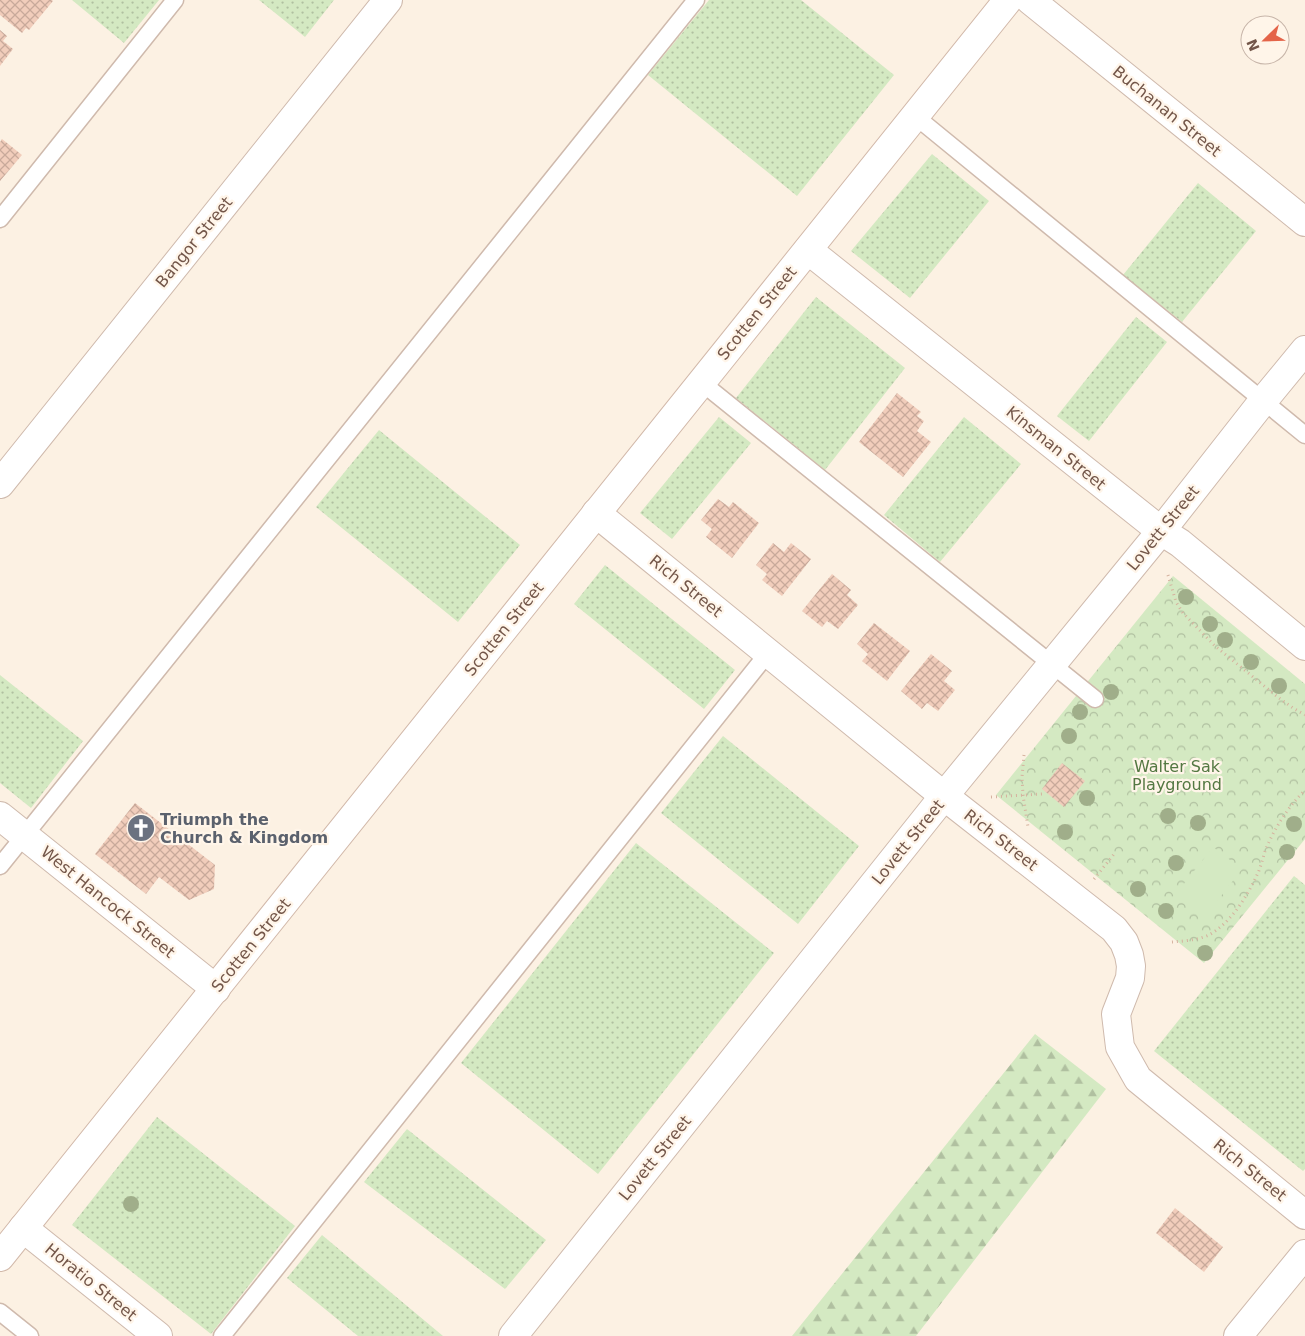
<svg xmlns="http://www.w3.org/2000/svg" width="1305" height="1336" font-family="'DejaVu Sans',sans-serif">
	<defs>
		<pattern id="grass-dots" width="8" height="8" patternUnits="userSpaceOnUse" patternTransform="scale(1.25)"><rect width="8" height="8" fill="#d4e9c2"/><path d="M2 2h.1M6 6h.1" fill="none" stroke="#b0c0a0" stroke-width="1.8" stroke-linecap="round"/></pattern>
		<pattern id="forest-firs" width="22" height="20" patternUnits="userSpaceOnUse" patternTransform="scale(1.25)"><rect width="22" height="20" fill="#d4e9c2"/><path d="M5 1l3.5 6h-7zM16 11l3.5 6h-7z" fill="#b0c0a0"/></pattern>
		<pattern id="park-crowns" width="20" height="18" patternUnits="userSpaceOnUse" patternTransform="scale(1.25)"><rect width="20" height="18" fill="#d4e9c2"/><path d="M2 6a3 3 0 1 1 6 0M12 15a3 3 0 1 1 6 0" fill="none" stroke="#b0c0a0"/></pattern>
		<pattern id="building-cross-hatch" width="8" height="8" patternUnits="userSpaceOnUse" patternTransform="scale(1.25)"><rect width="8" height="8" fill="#f1cdbb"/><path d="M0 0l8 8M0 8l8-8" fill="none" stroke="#c8a99a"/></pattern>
	</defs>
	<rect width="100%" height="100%" fill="#fcf1e3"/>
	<g fill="url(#grass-dots)">
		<polygon points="72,0 159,0 124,43"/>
		<polygon points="259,0 334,0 305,37"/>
		<polygon points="709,0 801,0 894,75 797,196 648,75"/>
		<polygon points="932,154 989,201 910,298 851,251"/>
		<polygon points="1198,183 1256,231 1182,322 1123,275"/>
		<polygon points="816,297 905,368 825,470 736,398"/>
		<polygon points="1136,317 1167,342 1089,441 1057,416"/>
		<polygon points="719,417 751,443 672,539 640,513"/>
		<polygon points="964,417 1021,464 940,562 884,515"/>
		<polygon points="379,430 520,545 458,622 316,507"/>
		<polygon points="605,565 735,670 704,709 574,604"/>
		<polygon points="0,675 83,741 31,808 0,783"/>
		<polygon points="723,736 859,846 798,924 661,813"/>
		<polygon points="636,843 774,953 598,1174 461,1063"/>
		<polygon points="1294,876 1305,885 1305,1169 1303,1171 1154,1051"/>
		<polygon points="157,1117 295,1226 211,1334 72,1225"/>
		<polygon points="407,1129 546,1240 505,1289 364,1182"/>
		<polygon points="322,1235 443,1336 358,1336 287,1278"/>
	</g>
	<polygon fill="url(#forest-firs)" points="1035,1034 1106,1089 916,1336 792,1336"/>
	<polygon fill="url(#park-crowns)" points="1173,576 1305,684 1305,839 1204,963 996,795"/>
	<polygon fill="#d4e9c2" points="1213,847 1242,869 1204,918 1175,895"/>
	<g fill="url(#building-cross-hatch)">
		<polygon points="0,0 52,0 53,1 29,30 26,28 22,33 0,15"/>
		<polygon points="0,30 7,36 3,41 13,49 0,66"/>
		<polygon points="2,139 22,155 0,181 0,142"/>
		<polygon points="897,393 921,412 917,416 924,421 917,431 931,442 903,477 859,442"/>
		<polygon points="718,499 729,507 733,502 759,523 732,558 706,537 712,529 701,520"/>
		<polygon points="773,543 784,552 791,543 811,559 782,596 762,580 767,574 756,565"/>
		<polygon points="832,574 851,590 847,595 858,605 838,629 827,621 822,627 802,611"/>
		<polygon points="874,623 910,651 887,681 862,661 868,654 857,644"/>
		<polygon points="931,654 952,671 944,681 955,690 938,711 927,703 922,709 901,691"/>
		<polygon points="1062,763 1085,781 1064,807 1042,789"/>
		<polygon points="135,803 215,865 214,889 189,900 159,877 146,894 95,854"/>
		<polygon points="1175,1208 1223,1247 1204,1272 1156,1233"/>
	</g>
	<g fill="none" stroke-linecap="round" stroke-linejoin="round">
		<defs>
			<g id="lane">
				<polyline points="915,116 1305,435"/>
				<polyline points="0,219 175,0"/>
				<polyline points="701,382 1095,699"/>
				<polyline points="0,866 696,0"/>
				<polyline points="0,1312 30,1336"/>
				<polyline points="222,1336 768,653"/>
			</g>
			<g id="street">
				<polyline points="1030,0 1305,222"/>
				<polyline points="808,250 1161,531 1180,543 1305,646"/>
				<polyline points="0,484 388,0"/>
				<polyline points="596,513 944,796 1114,929 1124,942 1129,955 1131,966 1130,978 1116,1014 1120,1047 1138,1079 1305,1215"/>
				<polyline points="0,816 216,989"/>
				<polyline points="23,1228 158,1336"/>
				<polyline points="513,1336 944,796 1161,531 1263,401 1305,350"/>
				<polyline points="1238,1336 1305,1254"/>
			</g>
			<polyline id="secondary" points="0,1257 1008,0"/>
		</defs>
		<use href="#lane" stroke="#cfbaad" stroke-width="19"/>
		<use href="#street" stroke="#cfbaad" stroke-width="30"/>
		<use href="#secondary" stroke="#d2b9aa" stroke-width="30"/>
		<g stroke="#d5b19e" stroke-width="3" stroke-dasharray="1 4" stroke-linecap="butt">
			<polyline points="1168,575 1176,602 1183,613 1215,646 1279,698 1293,708 1305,715"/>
			<polyline points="1024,755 1022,777 1023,795 1028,827"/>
			<polyline points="991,797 1042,794"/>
			<polyline points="1094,879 1115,853"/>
			<path d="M1172,942C1184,941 1198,940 1209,935C1232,922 1247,896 1258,873C1261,866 1263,858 1265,851C1274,829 1288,807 1305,790"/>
		</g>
		<use href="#lane" stroke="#fff" stroke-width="16"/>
		<use href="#street" stroke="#fff" stroke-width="28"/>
		<use href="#secondary" stroke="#fff" stroke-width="28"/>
	</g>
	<g fill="#a0ae8a">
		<circle cx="1186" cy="597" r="8"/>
		<circle cx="1210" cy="624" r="8"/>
		<circle cx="1225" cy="640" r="8"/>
		<circle cx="1251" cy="662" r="8"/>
		<circle cx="1279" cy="686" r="8"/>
		<circle cx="1111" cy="692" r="8"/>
		<circle cx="1080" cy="712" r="8"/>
		<circle cx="1069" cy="736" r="8"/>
		<circle cx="1087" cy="798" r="8"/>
		<circle cx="1168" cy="816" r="8"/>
		<circle cx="1198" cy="823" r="8"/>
		<circle cx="1294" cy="824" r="8"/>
		<circle cx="1065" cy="832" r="8"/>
		<circle cx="1287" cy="852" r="8"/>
		<circle cx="1176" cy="863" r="8"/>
		<circle cx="1138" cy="889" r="8"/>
		<circle cx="1166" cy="911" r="8"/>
		<circle cx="1205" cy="953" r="8"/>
		<circle cx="131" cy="1204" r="8"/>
	</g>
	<defs>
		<symbol id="church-disc" viewBox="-11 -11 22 22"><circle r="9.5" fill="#6b7280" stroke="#fff5e9"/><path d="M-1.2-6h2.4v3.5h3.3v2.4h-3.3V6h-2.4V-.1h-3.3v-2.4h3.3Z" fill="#fff"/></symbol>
	</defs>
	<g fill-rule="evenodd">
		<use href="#church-disc" x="125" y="812" width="32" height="32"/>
	</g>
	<g text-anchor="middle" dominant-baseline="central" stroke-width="4.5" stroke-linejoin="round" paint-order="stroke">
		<g font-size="16" fill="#735649" stroke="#fff5e9">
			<text transform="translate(1167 111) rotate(39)">Buchanan Street</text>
			<text transform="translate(194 242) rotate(-51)">Bangor Street</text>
			<text transform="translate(757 313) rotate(-51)">Scotten Street</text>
			<text transform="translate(1056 448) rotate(39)">Kinsman Street</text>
			<text transform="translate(1163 528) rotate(-51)">Lovett Street</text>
			<text transform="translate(686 586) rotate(39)">Rich Street</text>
			<text transform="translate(504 629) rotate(-51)">Scotten Street</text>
			<text transform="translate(1001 840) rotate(38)">Rich Street</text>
			<text transform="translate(908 842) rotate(-51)">Lovett Street</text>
			<text transform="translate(108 902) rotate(39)">West Hancock Street</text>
			<text transform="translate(251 945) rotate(-51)">Scotten Street</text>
			<text transform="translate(655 1158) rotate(-51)">Lovett Street</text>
			<text transform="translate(1250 1170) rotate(39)">Rich Street</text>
			<text transform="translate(91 1282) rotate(39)">Horatio Street</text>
		</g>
		<g font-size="16" fill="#547842" stroke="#fff5e9">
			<text x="1177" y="766">Walter Sak<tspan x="1177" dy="18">Playground</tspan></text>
		</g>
		<g font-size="16" font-weight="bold" fill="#5b616d" stroke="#fff5e9" text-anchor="start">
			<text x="160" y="819">Triumph the<tspan x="160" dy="18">Church &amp; Kingdom</tspan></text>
		</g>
	</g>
	<g transform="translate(1265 40) rotate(247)"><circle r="24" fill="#fff5e9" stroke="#c7b5a9"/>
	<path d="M0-4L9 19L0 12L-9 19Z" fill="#e46449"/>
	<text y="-8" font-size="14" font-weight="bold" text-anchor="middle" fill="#735649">N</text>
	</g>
</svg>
